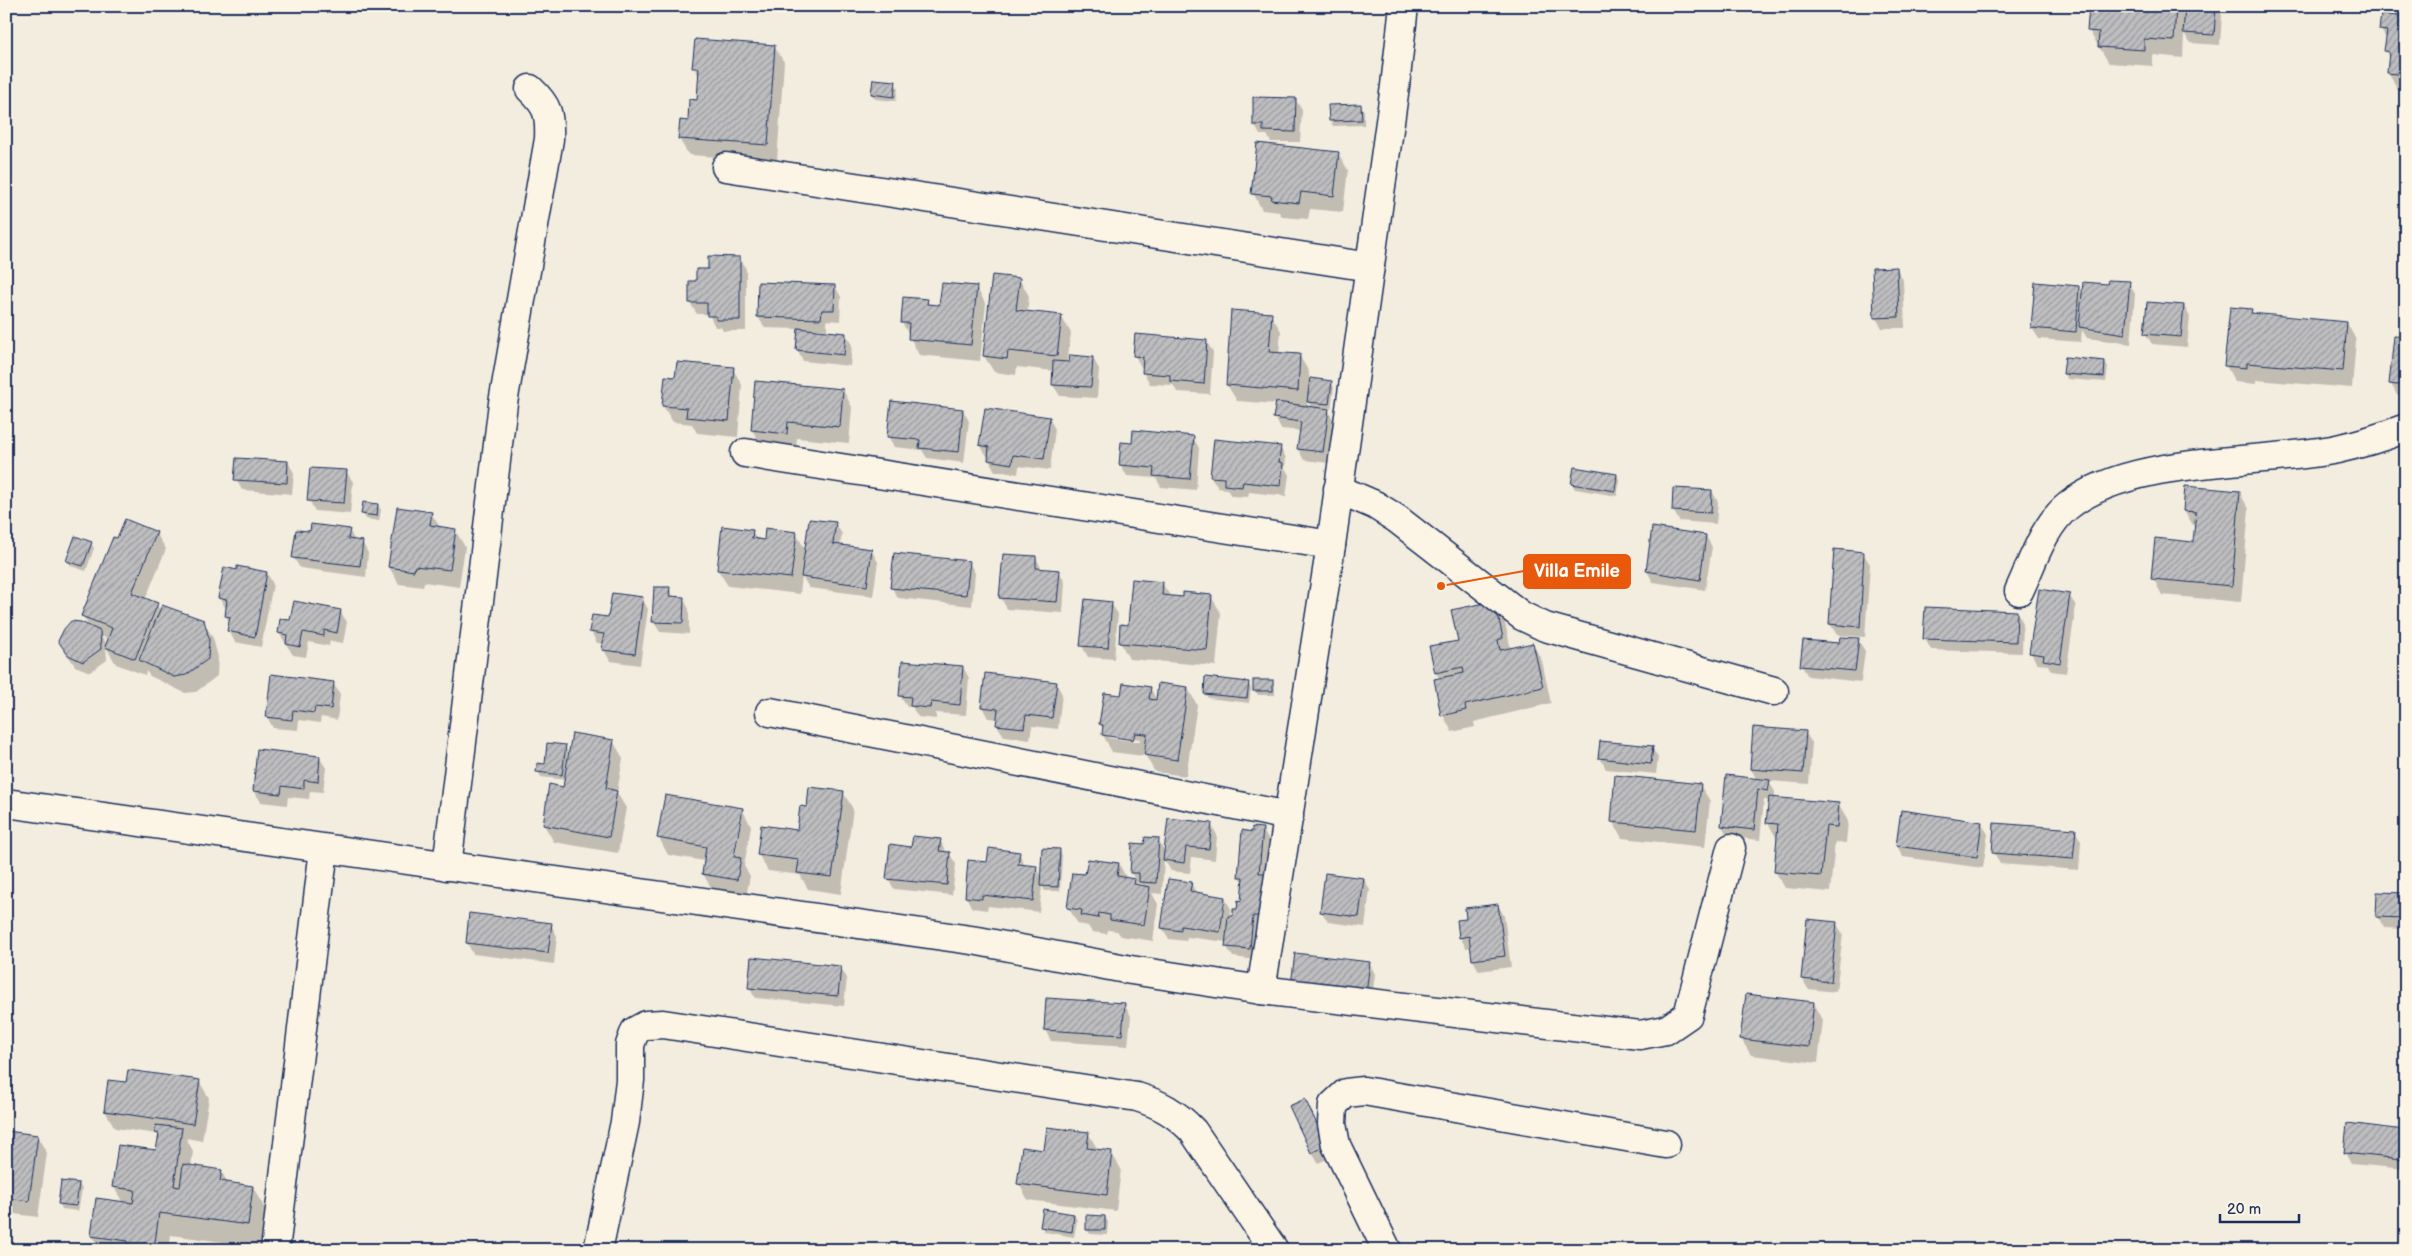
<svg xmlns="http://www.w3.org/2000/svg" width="2412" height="1256" font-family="'Balsamiq Sans',sans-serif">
	<defs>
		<pattern id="building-hatch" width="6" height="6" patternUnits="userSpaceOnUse" patternTransform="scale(1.25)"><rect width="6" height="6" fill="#bebec0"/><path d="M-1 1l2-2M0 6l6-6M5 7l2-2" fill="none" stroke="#9a9b9f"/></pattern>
	</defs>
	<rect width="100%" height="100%" fill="#f3ede0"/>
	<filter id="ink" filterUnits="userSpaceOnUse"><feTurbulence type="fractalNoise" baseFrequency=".02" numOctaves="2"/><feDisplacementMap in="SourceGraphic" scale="10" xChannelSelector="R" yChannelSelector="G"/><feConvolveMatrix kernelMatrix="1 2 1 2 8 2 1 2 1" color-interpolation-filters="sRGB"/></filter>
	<g filter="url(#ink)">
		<g fill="#0003" fill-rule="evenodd">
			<polygon points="2091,6 2217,6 2222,15 2220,45 2190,43 2184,33 2183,58 2153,55 2153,66 2109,63 2089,31"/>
			<polygon points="2406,6 2406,90 2398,89 2388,73 2390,59 2385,51 2387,40 2381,30 2398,17"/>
			<polygon points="774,46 784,62 777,161 689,155 679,139 689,123 698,101 700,78 694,67"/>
			<polygon points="895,83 898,88 896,101 875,99 872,94"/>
			<polygon points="1295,99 1302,110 1300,142 1271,142 1267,135 1260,135 1254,124"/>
			<polygon points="1361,105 1364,111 1364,125 1333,126 1330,120"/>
			<polygon points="1338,154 1348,170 1343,212 1310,209 1308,219 1282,217 1279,212 1262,210 1253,193"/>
			<polygon points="740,258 746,269 746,331 723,331 721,327 715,327 709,314 697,314 690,303 697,282"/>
			<polygon points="1897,269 1903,280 1905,328 1882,328 1875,317"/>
			<polygon points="1019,279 1029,296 1027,312 1061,316 1071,333 1067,363 1093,358 1099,369 1097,398 1060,396 1053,385 1054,371 1017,367 1016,375 994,372 984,356"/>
			<polygon points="2129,283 2135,294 2131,344 2087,338 2082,330 2081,342 2039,339 2032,328 2079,287 2083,296 2109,286"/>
			<polygon points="835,286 841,297 840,321 827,320 827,330 817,329 817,331 846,334 852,345 850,366 803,361 797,350 799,329 765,328 758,317"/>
			<polygon points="976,287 986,304 980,361 919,355 902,322 927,301 930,305 941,306"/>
			<polygon points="2184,306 2190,317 2187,347 2152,344 2145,333"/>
			<polygon points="2251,310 2254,315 2347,323 2356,340 2352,388 2256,380 2256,384 2235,382 2226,366"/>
			<path d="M1271,315L1281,331L1279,354L1299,355L1309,372V379L1331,382L1334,387L1331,409L1327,408L1334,421L1329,463L1304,460L1298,449L1301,431L1281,429L1275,418L1277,404L1237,401L1227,385ZM1307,400L1312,408L1307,407Z"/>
			<polygon points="2406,338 2406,396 2397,395 2391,384"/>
			<polygon points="1206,341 1213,352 1210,394 1177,392 1173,385 1150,384 1144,373 1144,367 1141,367 1135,356"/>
			<polygon points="2105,362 2108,367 2106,382 2067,379 2065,374"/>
			<polygon points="733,369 742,385 738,437 697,433 692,424 673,422 663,406 676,378"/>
			<polygon points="843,390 852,407 849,443 797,438 796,450 762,446 752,430"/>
			<polygon points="963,410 969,421 964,463 927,458 922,450 894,447 888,436"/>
			<polygon points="1049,418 1055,429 1050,470 1019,466 1018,474 995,471 989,460 989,457 987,456 980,445"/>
			<polygon points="1193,437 1199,448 1196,490 1161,487 1156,478 1127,476 1120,465"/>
			<polygon points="1280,447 1286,458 1285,468 1289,475 1286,496 1249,492 1248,497 1231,496 1227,489 1218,488 1211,477"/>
			<polygon points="288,462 294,473 292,494 242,490 236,479"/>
			<polygon points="346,471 353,482 350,514 315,511 309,500"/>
			<polygon points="1617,475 1620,481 1617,496 1575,489 1572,484"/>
			<polygon points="1712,491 1718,502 1716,524 1679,521 1673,510"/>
			<polygon points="2239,492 2249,509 2241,602 2162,595 2153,578 2194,543 2195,528 2184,511"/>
			<polygon points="378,505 381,510 379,521 366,519 363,514"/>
			<polygon points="431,513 440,527 455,530 465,547 459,587 424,582 423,587 399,584 389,567"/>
			<polygon points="835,523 842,534 840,546 872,551 878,562 873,596 809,588 802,576 800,594 728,586 718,570 752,531 757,540 765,541 796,533 806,551"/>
			<polygon points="349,530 355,541 362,542 368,553 366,577 300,568 293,557 311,533"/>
			<path d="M156,533L166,549L145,600L157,604L160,610L203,621L213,638L218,657L217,676L196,692L185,693L150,676L146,671L145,675L116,664L106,647L107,660L90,672L75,666L66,652L89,627L83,616L118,540ZM101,636L109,639L107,645Z"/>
			<polygon points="1706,536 1712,547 1705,590 1653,582 1647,571"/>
			<polygon points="91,543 94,548 86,571 71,566 68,561"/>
			<polygon points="1863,553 1870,564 1865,637 1837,635 1830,624"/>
			<polygon points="1004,555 1036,557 1042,570 1059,571 1065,582 1063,613 1007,609 1001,598"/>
			<polygon points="969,562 975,573 972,606 898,598 891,587"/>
			<polygon points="225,568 267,573 273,584 261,647 235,642 229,631 230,624 226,616 227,610 219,598"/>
			<polygon points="1162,583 1171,597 1211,596 1221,613 1216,666 1129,659 1120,642 1129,626"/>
			<polygon points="669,588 674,597 683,598 689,609 689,634 660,632 653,621"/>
			<polygon points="2069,595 2076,606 2066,673 2051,671 2048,665 2037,664 2031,653"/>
			<polygon points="642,598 648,609 640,665 610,661 604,650 604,644 597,643 591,632"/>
			<polygon points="1111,603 1118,614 1114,659 1088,657 1082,646"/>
			<polygon points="1495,603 1504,619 1511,649 1533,644 1542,661 1551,703 1474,722 1475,727 1452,732 1443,715 1440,679 1436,673 1459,642"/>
			<polygon points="340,611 347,622 343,643 330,641 329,646 309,642 306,657 293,655 279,633 291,622"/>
			<polygon points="2017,612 2023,623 2022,653 1931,650 1925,639"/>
			<polygon points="1858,640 1865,651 1861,682 1808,676 1801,665 1840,645"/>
			<polygon points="963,667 969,678 966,715 936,713 936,719 918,717 912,707 907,707 900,696"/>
			<polygon points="1272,681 1275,686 1275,695 1258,695 1255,690"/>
			<polygon points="333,683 340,694 337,720 321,717 320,723 299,720 298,730 273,728 267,717"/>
			<polygon points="1056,683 1062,694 1058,729 1032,726 1030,739 1004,736 997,725 998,719 988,718 982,707"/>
			<polygon points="1248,683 1251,688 1249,703 1208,698 1205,693"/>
			<path d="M1150,688L1157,700L1188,688L1197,705L1186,776L1155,772L1145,755L1147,746L1145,745L1143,756L1112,752L1103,735L1104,730L1100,724L1122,697ZM1106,735L1140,739L1139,742L1109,738Z"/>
			<polygon points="1805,732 1812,743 1809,784 1769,781 1775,792 1775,798 1838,804 1848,821 1846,843 1835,842 1830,892 1785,888 1775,871 1777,839 1768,823 1770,801 1764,800 1760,840 1728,837 1722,826 1757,780 1751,769"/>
			<polygon points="613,741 623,758 617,793 626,808 618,853 554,842 544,825 564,788 566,780 541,777 538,771 565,747 568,752 567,759 569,760"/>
			<polygon points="1652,747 1658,758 1656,774 1606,769 1600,758"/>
			<polygon points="319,757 326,768 323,792 310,791 309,799 288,797 287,805 261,802 254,791"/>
			<polygon points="1700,785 1710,801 1705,847 1622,838 1612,821"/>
			<polygon points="843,792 853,809 841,894 808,889 800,875 768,871 758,854 798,831 808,808"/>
			<path d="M742,809L751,826L744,866L750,876L746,897L713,891L703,874L705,861L668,855L659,838ZM739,822H741L734,863H732Z"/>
			<polygon points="1981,823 1988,834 1983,868 1903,857 1897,846"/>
			<path d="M1211,824L1217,835L1215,860L1192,857L1190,873L1171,871L1164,859L1162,894L1152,893L1158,904L1153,941L1121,936L1117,931L1108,930L1107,934L1092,932L1088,926L1078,924L1068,907L1086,876L1119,864L1127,879L1135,880L1131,872L1145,845L1158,839L1165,852ZM1136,883L1142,884L1143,887L1138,886Z"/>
			<polygon points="1262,829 1269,840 1265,876 1270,885 1256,960 1233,957 1226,946 1227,942 1187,937 1186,941 1169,939 1162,928 1191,883 1197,894 1225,898 1231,909 1230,917 1234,917 1242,902 1243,884 1239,876 1253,833"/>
			<polygon points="2075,830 2081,841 2079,870 2000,864 1994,853"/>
			<polygon points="940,840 946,852 949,853 956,864 952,895 894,889 888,878 913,848"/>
			<polygon points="1059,850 1062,855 1060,891 1045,891 1042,886 1039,912 988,906 987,910 972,908 966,897 988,863 1019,853 1025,866 1036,868 1042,878"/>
			<polygon points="1364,879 1370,890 1365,927 1328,922 1321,911"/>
			<polygon points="2406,894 2406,929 2384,928 2378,917"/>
			<polygon points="1498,905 1504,916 1511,967 1479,971 1473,960 1471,947 1466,948 1460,937 1467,920"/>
			<polygon points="1836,923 1843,934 1836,992 1808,989 1802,978"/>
			<polygon points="551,925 557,936 554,964 473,954 467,943"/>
			<polygon points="1369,963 1375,974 1371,1005 1299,996"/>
			<polygon points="840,967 847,978 844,1006 755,998 749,987"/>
			<polygon points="1814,1003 1823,1020 1818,1063 1751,1055 1741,1039"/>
			<polygon points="1124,1004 1131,1016 1128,1046 1051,1041 1045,1030"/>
			<polygon points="199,1081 209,1098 202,1141 186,1138 193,1151 191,1167 221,1171 228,1183 253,1187 265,1209 260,1247 171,1235 169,1250 100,1250 92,1236 123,1203 114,1187 158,1151 159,1138 157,1134 115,1128 105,1111 127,1084"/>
			<polygon points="1305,1101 1332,1157 1318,1163 1312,1152"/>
			<polygon points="2404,1131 2406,1169 2351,1164 2345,1153"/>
			<polygon points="8,1132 37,1136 47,1153 38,1217 6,1213"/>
			<polygon points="1088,1133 1098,1150 1111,1152 1121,1169 1116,1211 1028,1200 1019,1184 1045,1152"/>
			<polygon points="79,1184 82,1189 78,1211 62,1209 59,1203"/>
			<polygon points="1074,1215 1077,1220 1074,1237 1045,1232 1042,1227"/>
			<polygon points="1105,1217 1108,1222 1107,1235 1090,1234 1087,1229"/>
		</g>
		<g fill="url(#building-hatch)" stroke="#1b2f5e">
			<polygon points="2089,6 2176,6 2174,41 2144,39 2144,50 2098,47 2099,32 2087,31"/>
			<polygon points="2185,6 2216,6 2214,35 2183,33"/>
			<polygon points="2398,6 2406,6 2406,75 2387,73 2389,52 2384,51 2387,31 2379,30 2381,14 2397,16"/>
			<polygon points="695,39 775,45 768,145 678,139 680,120 688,121 689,99 697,100 699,68 692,68"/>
			<polygon points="873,79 896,81 894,97 871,94"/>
			<polygon points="1253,97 1296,98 1295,132 1263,131 1263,125 1253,125"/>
			<polygon points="1361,104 1362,120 1329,121 1328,105"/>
			<polygon points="1257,143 1339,152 1334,196 1301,192 1299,203 1271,200 1272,196 1251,194"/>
			<polygon points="708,256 740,257 740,320 716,320 716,316 707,316 707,303 689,303 689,281 696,281 696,269 708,269"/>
			<polygon points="1897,267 1899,317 1874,318 1872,268"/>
			<polygon points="992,275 1020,278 1016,310 1062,315 1057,356 1008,351 1007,359 983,356"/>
			<polygon points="2108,280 2130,281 2125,334 2079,327 2083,282 2107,284"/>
			<polygon points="758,282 835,285 834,310 822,310 821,319 757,317"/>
			<polygon points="2035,282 2079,286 2076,332 2031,328"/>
			<polygon points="942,283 977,286 971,345 908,339 909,323 901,323 903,297 928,299 927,304 939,305"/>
			<polygon points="2147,302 2184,305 2181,337 2144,334"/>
			<polygon points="2230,307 2252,309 2251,313 2347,322 2343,371 2247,363 2247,368 2224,366"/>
			<polygon points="1231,310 1272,313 1269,352 1300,354 1298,391 1226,385"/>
			<polygon points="798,328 846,333 844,355 796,350"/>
			<polygon points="1135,334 1207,340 1204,384 1170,381 1170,375 1142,373 1143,357 1133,356"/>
			<polygon points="2394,336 2406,337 2406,386 2389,384"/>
			<polygon points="1070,355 1093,357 1091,387 1052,385 1053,361 1069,362"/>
			<polygon points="2065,357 2105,361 2104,377 2063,374"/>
			<polygon points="677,362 734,367 729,421 686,417 687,408 662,406 665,376 675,377"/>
			<polygon points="1310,378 1332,381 1329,404 1307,402"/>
			<polygon points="755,381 843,389 840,427 788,422 787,434 751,430"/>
			<polygon points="891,401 963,409 959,452 919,448 920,440 887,437"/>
			<polygon points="1276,402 1329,409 1323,452 1297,449 1301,422 1273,418"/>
			<polygon points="985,408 1050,417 1044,459 1013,455 1012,464 988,460 989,447 979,445"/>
			<polygon points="1133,430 1194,436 1190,479 1153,476 1154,468 1119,465 1121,442 1132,443"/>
			<polygon points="1214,439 1281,446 1279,462 1283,463 1281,486 1243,482 1242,487 1224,485 1224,478 1210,477"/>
			<polygon points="236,458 288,461 287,483 234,480"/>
			<polygon points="1574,467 1617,474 1615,491 1571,484"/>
			<polygon points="310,468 347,470 344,503 307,501"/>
			<polygon points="2185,486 2240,491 2232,586 2151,579 2155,538 2193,542 2196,512 2183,511"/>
			<polygon points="1673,488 1712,490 1711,513 1672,511"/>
			<polygon points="363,502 378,504 377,516 361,514"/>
			<polygon points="397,507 432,512 430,525 456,529 450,570 415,566 414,571 388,567"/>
			<polygon points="125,519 157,532 132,593 158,603 135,659 105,647 112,628 81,616 113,537 117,538"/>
			<polygon points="809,519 836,522 833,544 872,549 867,586 801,577"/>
			<polygon points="311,524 350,529 348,539 363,541 360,566 292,558 296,530 310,531"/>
			<polygon points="722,526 753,530 752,538 764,540 765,528 797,532 791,578 717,570"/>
			<polygon points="1652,527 1706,535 1700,580 1646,571"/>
			<polygon points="75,536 92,542 83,566 66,561"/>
			<polygon points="1834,549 1864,552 1860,627 1829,624"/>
			<polygon points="894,553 970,561 966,595 890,588"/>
			<polygon points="1003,554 1036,556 1036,568 1060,570 1057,602 999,598"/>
			<polygon points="237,566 267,572 255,637 227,631 230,617 225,616 227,600 218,598 224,567 237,570"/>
			<polygon points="1132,579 1163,582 1162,595 1183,597 1183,592 1212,595 1207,650 1119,643 1120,624 1128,625"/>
			<polygon points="654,587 670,587 669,596 684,597 683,623 652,622"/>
			<polygon points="2039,589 2070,594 2060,663 2043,660 2044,655 2029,653"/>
			<polygon points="612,593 643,597 635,654 602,650 604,634 589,632 592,615 608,617"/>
			<polygon points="1085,599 1112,602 1108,648 1080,646"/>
			<polygon points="294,601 341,610 337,633 324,630 324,636 303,632 300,647 286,644 287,635 278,633 280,619 290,620"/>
			<polygon points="1495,601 1503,638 1498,640 1500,650 1533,643 1543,687 1465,705 1466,710 1441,716 1434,679 1464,673 1463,667 1435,673 1429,646 1458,641 1451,610"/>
			<polygon points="162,605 204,620 209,639 208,659 186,675 174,677 139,660"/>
			<polygon points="1925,607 2017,611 2016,642 1923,639"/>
			<polygon points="71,621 81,622 100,631 101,649 83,662 68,655 58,641 64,629"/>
			<polygon points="1840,637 1859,638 1855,671 1800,666 1803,640 1839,643"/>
			<polygon points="902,661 963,666 960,705 931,702 930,708 910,706 911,697 899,696"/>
			<polygon points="985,673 1057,682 1052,718 1026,715 1024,728 996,725 998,709 981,707"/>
			<polygon points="271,674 334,682 331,709 315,707 314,713 293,710 292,720 266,717"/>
			<polygon points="1205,677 1249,682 1247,698 1204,694"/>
			<rect x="1253" y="680" width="20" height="11"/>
			<polygon points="1123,683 1151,687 1149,699 1156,700 1158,683 1188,687 1177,760 1144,755 1147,734 1135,733 1133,740 1102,735 1103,725 1099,724 1104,693 1121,695"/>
			<polygon points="1753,727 1806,731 1803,773 1750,769"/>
			<polygon points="572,733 614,740 606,788 617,791 609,837 543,825 549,784 563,787"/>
			<polygon points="1600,741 1653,746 1651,764 1598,758"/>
			<polygon points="547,743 566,745 562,775 536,772 537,763 545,764"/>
			<polygon points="257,749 320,756 318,782 304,780 304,789 282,786 281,794 253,791"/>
			<polygon points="1615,775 1701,784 1696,830 1611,822"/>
			<polygon points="1726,775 1770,780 1768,791 1758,789 1754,830 1721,826"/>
			<polygon points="809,787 844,791 832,877 797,873 799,860 757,855 761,825 797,830 800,806 807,807"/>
			<polygon points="665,795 743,808 734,857 741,858 737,880 702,874 706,847 657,838"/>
			<polygon points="1769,797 1839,803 1837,827 1826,826 1821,876 1774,872 1778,824 1766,823"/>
			<polygon points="1901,810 1982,822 1977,857 1896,846"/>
			<polygon points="1168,818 1212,823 1209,849 1186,847 1184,863 1163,860"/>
			<polygon points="1994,823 2076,829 2073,859 1992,853"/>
			<polygon points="1252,827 1263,828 1259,873 1265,873 1261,916 1253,916 1250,949 1225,947 1228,916 1233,916 1233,909 1237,909 1238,900 1241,901 1243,877 1238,877 1242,830 1252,832"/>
			<polygon points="913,836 941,839 939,851 950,852 947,885 886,879 890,844 911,847"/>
			<polygon points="1145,837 1159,838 1156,883 1139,882 1139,873 1130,873 1132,843 1144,844"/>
			<polygon points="989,848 1020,852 1018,864 1037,866 1033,901 982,895 982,899 965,897 968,860 987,862"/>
			<polygon points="1042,848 1060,849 1058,887 1040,886"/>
			<polygon points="1088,859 1119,863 1117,876 1135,879 1134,884 1150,887 1144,925 1110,920 1110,915 1099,913 1098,918 1081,915 1082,910 1067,908 1072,873 1085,874"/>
			<polygon points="1325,873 1364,878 1359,917 1320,912"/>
			<polygon points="1168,879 1192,882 1190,891 1225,897 1220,932 1181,926 1181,931 1161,928"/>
			<polygon points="2377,892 2406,893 2406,918 2376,917"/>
			<polygon points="1498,904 1505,956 1472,960 1469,936 1459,938 1457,920 1466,919 1465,908"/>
			<polygon points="469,913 552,923 548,953 466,943"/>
			<polygon points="1807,919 1837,922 1831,982 1801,979"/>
			<polygon points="1295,953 1370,962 1366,994 1291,985"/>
			<polygon points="751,957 841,966 838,996 748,988"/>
			<rect x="2404" y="971" width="2" height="26"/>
			<polygon points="1746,994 1814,1002 1809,1047 1740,1039"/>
			<polygon points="1046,998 1125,1003 1122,1035 1044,1030"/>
			<polygon points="128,1070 200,1080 193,1124 104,1111 108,1080 126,1082"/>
			<polygon points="1305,1099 1327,1145 1311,1153 1289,1106"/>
			<polygon points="2347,1123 2405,1130 2401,1159 2344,1153"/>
			<polygon points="156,1125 182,1128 174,1186 180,1187 183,1164 222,1170 220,1181 253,1186 248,1225 159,1213 154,1250 126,1249 128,1241 91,1236 96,1198 133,1203 135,1190 112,1187 118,1145 156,1150 159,1134 155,1133"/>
			<polygon points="1047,1127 1089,1132 1087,1148 1112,1151 1107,1195 1017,1184 1022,1147 1044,1150"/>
			<polygon points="7,1131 38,1135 29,1201 6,1198"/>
			<polygon points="61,1181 79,1183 76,1206 58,1204"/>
			<polygon points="1043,1209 1074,1214 1072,1232 1040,1227"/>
			<polygon points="1086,1215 1105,1216 1105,1230 1086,1230"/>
		</g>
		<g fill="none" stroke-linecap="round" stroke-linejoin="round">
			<defs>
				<g id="minor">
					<polyline points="726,167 1370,267"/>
					<polyline points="745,453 1331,545"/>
					<polyline points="1338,489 1375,505 1397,519 1522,616 1545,627 1774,691"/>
					<path d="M2019,591C2032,564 2043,526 2068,506C2131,455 2258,465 2337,449C2360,444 2383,437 2406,428"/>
					<polyline points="770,712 1289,816"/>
					<polyline points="6,803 978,941 1131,970 1261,990 1331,545 1395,86 1404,6"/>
					<path d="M447,866L503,403L549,139C550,114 548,106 530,89"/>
					<polyline points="1261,990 1640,1035 1666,1030 1688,1015 1731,848"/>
					<polyline points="275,1250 324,849"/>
					<path d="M598,1250L625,1122L630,1080V1045L635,1031L646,1025L663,1024L1137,1097C1160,1104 1176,1113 1193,1131L1274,1250"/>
					<polyline points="1387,1250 1336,1145 1332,1124 1333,1105 1346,1093 1364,1091 1666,1144"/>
				</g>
			</defs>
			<use href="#minor" stroke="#1b2f5e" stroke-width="31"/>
			<use href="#minor" stroke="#fcf5e5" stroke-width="28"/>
		</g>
	</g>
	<path fill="none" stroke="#e8590c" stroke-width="2" d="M1441 586L1524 571"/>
	<circle fill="#e8590c" stroke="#fcf5e5" stroke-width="2" cx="1441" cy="586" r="5"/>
	<rect fill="#e8590c" stroke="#e8590c" stroke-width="2" x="1524" y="555" width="106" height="33" rx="5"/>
	<g font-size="18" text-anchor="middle" font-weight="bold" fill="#fff">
		<text x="1577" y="577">Villa Emile</text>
	</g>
	<rect width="2412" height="1256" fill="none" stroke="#fcf5e5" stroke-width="25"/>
	<rect x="12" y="12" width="2387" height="1231" fill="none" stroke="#1b2f5e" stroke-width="2" filter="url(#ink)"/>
	<path d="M2220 1214v8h79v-8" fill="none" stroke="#1b2f5e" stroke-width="2.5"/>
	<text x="2227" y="1214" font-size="15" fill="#1b2f5e" stroke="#fcf5e5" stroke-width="4" paint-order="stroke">20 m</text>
</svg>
